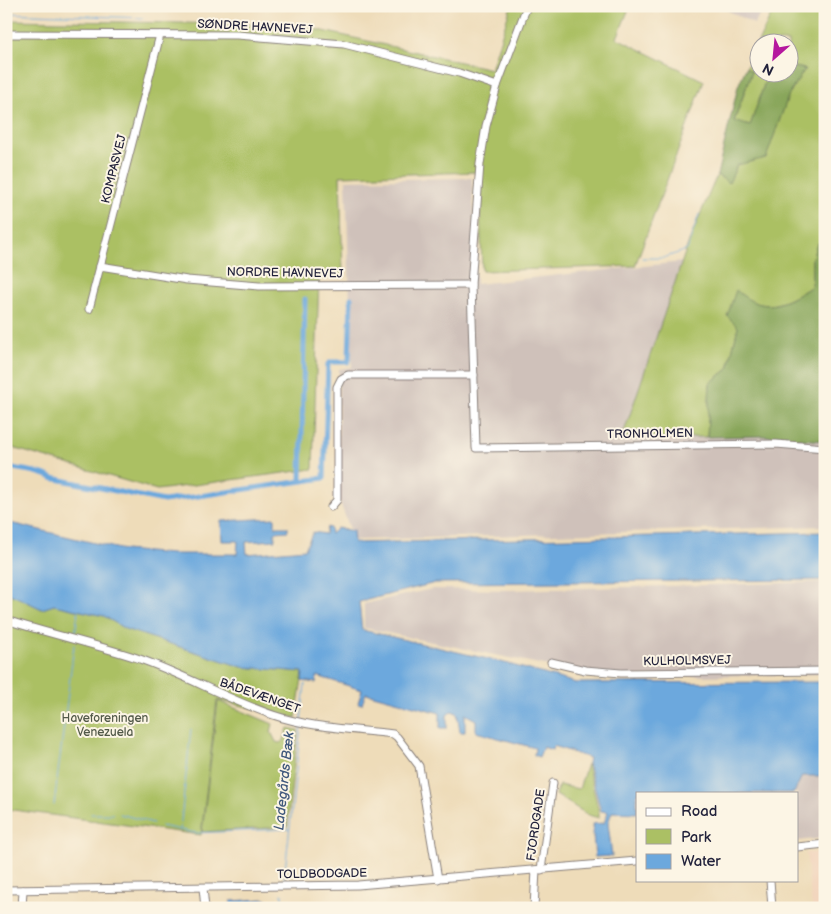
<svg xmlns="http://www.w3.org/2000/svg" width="831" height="914" font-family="'Balsamiq Sans',sans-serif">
	<rect width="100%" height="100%" fill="#fcf5e5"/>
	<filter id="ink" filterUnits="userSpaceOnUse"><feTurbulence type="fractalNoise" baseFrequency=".02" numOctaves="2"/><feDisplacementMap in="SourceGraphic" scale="10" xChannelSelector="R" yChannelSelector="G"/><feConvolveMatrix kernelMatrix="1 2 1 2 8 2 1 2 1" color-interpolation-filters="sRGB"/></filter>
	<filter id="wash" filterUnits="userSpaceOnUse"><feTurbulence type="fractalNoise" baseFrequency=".0096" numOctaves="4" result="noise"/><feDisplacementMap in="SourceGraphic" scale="20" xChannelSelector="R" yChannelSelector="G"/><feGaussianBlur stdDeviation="1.12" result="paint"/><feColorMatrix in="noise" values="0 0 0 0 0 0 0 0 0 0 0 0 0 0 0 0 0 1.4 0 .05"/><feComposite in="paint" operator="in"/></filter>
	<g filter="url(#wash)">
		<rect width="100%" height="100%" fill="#eedcb9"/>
		<polygon fill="#f2d5bd" points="825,852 825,908 812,908 806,853"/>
		<g fill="#cfc1ba">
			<polygon points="719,6 766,6 754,24"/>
			<polygon points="472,178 476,284 682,262 622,438 765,436 825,441 825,526 354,540 338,497 339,369 352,367 346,180"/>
			<polygon points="825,582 825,674 624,677 583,673 364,628 364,604 432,589 509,590"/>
			<polygon points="802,777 825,777 825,838 797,841 797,793 795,793"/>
		</g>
		<g fill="#abc064" stroke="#667150">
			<polygon points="511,6 630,6 617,38 704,81 635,266 482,271 479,172 340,176 343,274 319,275 313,469 157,490 6,446 6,20 297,25 491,69"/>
			<path d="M779,6H825V241L817,244L812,259V286C784,304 764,315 736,291L738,327L728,369L710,383L707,437L622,438L689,241L717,175L729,182L737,165L766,157L789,94L805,69L789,66L788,42H758V72L768,73L750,126L734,122L752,71L746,68L770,17Z"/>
			<polygon points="11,594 42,609 54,605 104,616 125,629 242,667 303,672 296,718 217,700 201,835 6,809 6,633"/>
			<polygon points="218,701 273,724 271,732 276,742 280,743 284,740 288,728 298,730 287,827 202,832"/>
			<polygon points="587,764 599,812 599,818 588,815 556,795 559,785 579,789"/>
		</g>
		<g fill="#88a65a" stroke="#55644a">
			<polygon points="789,66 805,69 789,94 766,158 737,165 729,183 717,175 738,86 746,68 752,71 734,121 750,126 768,73 788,72"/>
			<path d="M825,241V441L765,436L707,437L710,383L728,369L738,327L727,316L736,290C764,315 783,305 812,286V259L817,244Z"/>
		</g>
		<g fill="#6ca8dd" stroke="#47658c">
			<polygon points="275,518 275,527 288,527 288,531 275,532 275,540 246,542 247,554 305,549 313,532 325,534 327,527 330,528 331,534 337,528 353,531 354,543 825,532 825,580 435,583 359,602 362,630 501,662 576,683 825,682 825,776 802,776 794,793 637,793 637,813 612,812 608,823 612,856 595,857 592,824 604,823 608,812 601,811 588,763 589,758 554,746 552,750 543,747 539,757 534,755 535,748 476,732 476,720 465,714 465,732 460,732 457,713 452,711 447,715 447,728 440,728 440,713 366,693 362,704 358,703 362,690 317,676 316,683 302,681 303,672 242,667 125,629 104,616 54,605 42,609 6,592 6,522 124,550 172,554 237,554 238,541 222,541 221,521"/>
			<polygon points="265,899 273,903 274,908 230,906 231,901"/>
		</g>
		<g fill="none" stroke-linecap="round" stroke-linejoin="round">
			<g stroke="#6ca8dd" stroke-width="1">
				<polyline points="6,13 143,18"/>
				<polyline points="642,258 663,258 687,250 699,214"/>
				<polyline points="75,636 78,611"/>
				<polyline points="301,721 305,684"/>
				<polyline points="54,805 74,645"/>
				<polyline points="91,814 113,814"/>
				<polyline points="120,814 153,823"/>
				<polyline points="161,826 196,833 289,829"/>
				<polyline points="180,830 191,729"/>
				<polyline points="284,880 301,725"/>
				<polyline points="6,903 10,902"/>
				<polyline points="282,908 282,894"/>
			</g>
			<g stroke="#6ca8dd" stroke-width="5">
				<path d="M6,466C24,472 35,469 52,478L164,501L324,478L328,364L331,362H348L349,360L351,298"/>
				<polyline points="301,480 305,299"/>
			</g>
		</g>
	</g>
	<g filter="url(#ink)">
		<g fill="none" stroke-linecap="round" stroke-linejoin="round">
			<defs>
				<g id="minor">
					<polyline points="527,6 497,86 486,126 480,164 471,285 476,448 776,444 825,448"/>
					<polyline points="6,34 237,35 344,44 459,73 497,86"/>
					<polyline points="100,266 187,280 259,286 471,285"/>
					<polyline points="89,309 160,35"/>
					<polyline points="331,507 337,500 337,387 341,379 348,375 474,375"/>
					<path d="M6,620C50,634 94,644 137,658C184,674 226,699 273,715C311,728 353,729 393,734L397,737L419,766L438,879"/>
					<polyline points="551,662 585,670 621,673 825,671"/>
					<polyline points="797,847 825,844"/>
					<polyline points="541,870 553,783"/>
					<polyline points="770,880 772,908"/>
					<polyline points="203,888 205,908"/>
					<polyline points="6,890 358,885 637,861"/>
					<polyline points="22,908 23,890"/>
					<polyline points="534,908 536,870"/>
				</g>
			</defs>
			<use href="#minor" stroke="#887f7a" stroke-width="9"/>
			<use href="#minor" stroke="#fff" stroke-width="7"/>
		</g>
	</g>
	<g text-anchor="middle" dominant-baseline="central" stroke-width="4" stroke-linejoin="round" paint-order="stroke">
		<g font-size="12" fill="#22223b" stroke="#fcf5e5">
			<text transform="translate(255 27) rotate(3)">SØNDRE HAVNEVEJ</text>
			<text transform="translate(114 169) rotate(-76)">KOMPASVEJ</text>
			<text transform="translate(285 273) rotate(1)">NORDRE HAVNEVEJ</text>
			<text transform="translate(650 434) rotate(-1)">TRONHOLMEN</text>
			<text transform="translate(687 661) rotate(-1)">KULHOLMSVEJ</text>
			<text transform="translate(260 696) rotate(19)">BÅDEVÆNGET</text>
			<text transform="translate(536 825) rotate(-82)">FJORDGADE</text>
			<text transform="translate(322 874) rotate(-1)">TOLDBODGADE</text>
		</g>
		<g font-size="12" fill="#525949" stroke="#fcf5e5">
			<text x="105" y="718">Haveforeningen<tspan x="105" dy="14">Venezuela</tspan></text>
		</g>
		<g font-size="14" font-style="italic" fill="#40587c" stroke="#fcf5e5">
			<text transform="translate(284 781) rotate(-84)">Ladegårds Bæk</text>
		</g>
	</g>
	<rect width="831" height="914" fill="none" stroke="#fcf5e5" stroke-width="25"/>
	<rect x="636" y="792" width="162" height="90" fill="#fcf5e5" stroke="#a5a1a1"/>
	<rect x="646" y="808" width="25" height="8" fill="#ffffff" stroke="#a5a1a1"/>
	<text x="681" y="816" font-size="15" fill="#22223b">Road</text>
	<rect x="646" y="829" width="25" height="15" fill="#abc064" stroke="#a5a1a1"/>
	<text x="681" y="842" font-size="15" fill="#22223b">Park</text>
	<rect x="646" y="854" width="25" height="15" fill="#6ca8dd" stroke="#a5a1a1"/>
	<text x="681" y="866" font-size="15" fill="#22223b">Water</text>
	<g transform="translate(774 58) rotate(207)"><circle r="24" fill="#fcf5e5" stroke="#a5a1a1"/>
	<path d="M0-4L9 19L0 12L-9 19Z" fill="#b5179e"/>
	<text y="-8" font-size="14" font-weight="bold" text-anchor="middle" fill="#22223b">N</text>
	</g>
</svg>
